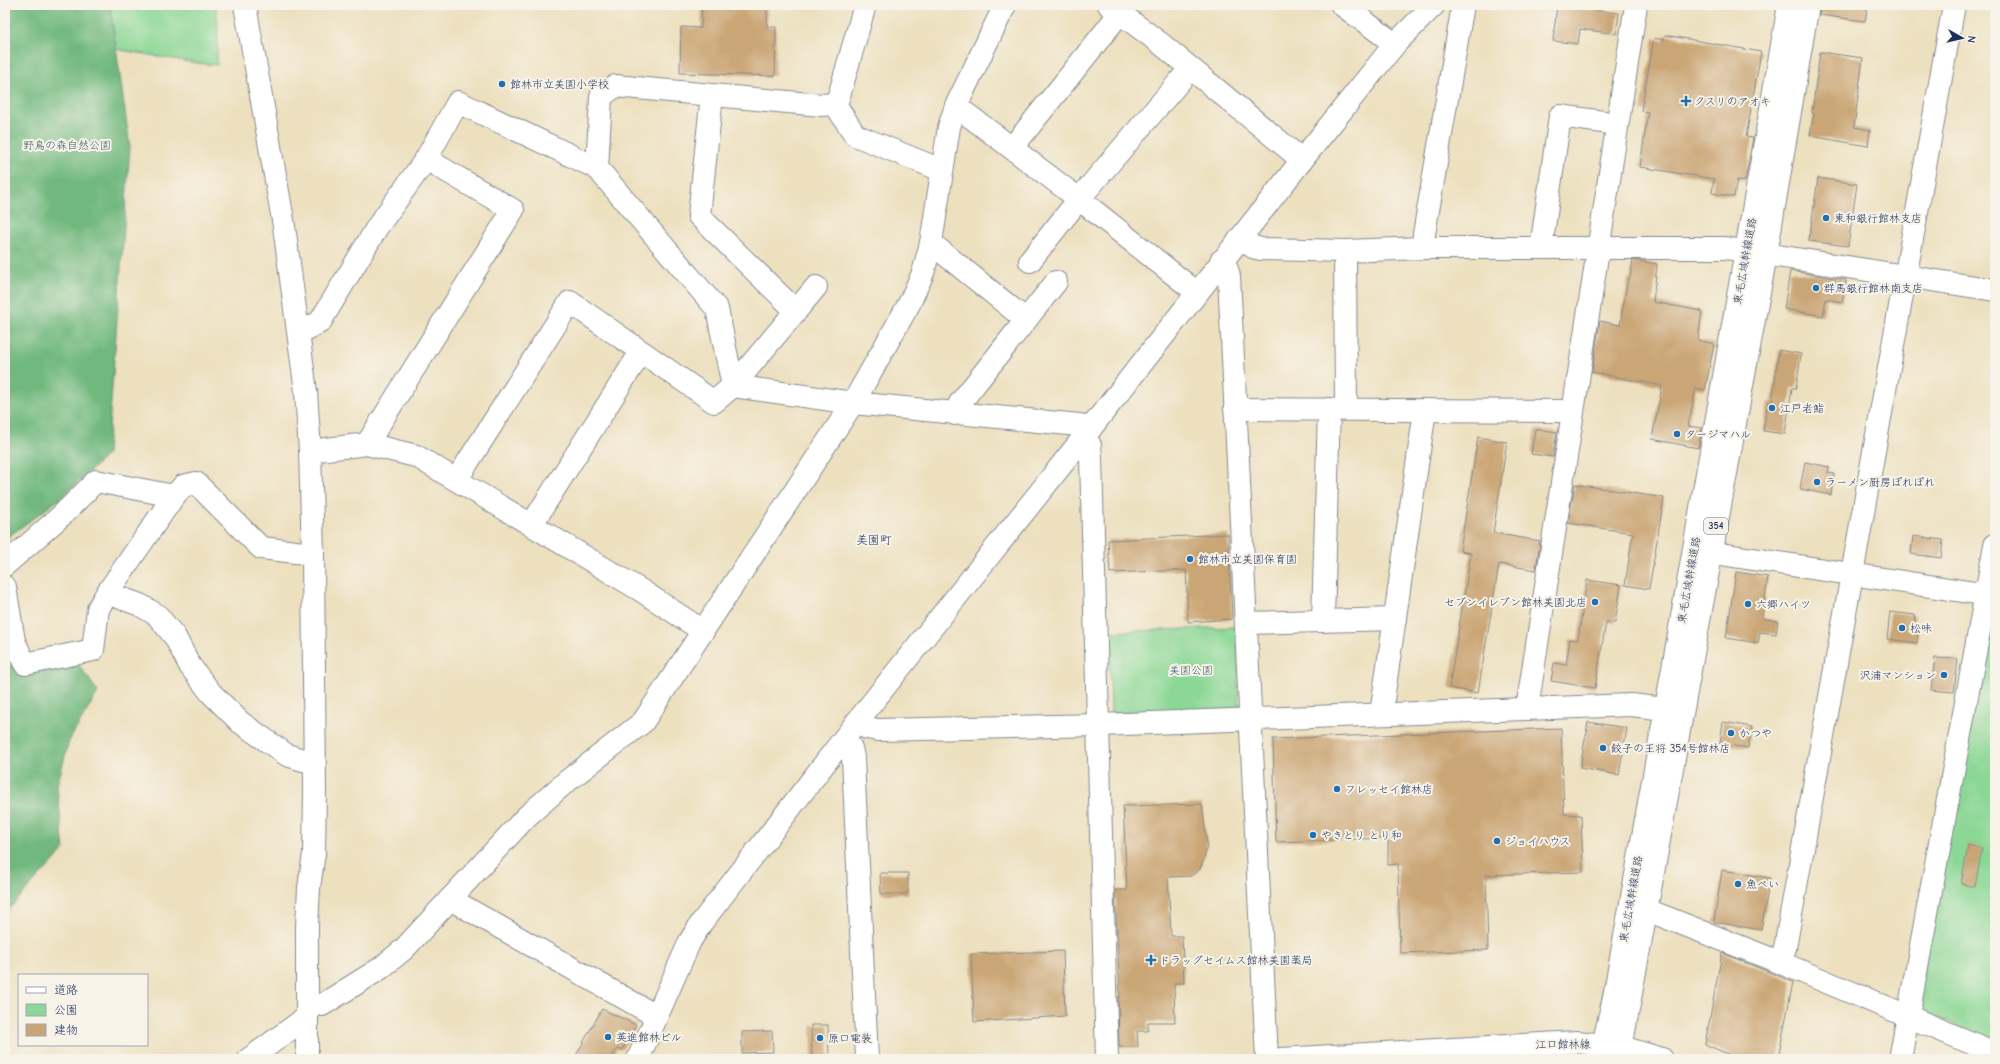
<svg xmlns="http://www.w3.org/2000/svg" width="2000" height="1064" font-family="'Comic Neue','Klee One',sans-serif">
	<rect width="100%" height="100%" fill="#f7f3e8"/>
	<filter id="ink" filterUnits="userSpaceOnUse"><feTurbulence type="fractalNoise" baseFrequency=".025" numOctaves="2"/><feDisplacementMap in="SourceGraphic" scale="8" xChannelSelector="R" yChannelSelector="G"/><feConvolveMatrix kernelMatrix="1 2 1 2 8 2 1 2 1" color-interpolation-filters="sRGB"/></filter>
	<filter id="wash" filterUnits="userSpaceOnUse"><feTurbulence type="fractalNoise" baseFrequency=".012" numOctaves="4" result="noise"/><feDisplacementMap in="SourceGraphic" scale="16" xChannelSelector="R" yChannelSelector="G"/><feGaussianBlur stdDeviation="0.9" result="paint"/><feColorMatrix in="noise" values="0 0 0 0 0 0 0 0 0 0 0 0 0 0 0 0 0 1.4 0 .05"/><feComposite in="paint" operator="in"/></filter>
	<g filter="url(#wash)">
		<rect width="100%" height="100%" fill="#ede0bf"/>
		<g fill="#8bd795" stroke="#53837a">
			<polygon points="110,5 216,5 218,27 217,65 196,63 115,49"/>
			<polygon points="1995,617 1995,1043 1916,1009 1990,621"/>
			<polygon points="1237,627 1239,709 1111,713 1109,632"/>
		</g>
		<g fill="#70b87e" stroke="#46746e">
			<polygon points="5,5 110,5 130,147 107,455 61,498 5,539"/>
			<polygon points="69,651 98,692 69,741 57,786 64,850 9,909 5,920 5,667"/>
		</g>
		<g id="blocks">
			<g fill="#caa676">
				<polygon points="702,5 767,5 767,27 776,27 775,76 680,73 681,27 701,28"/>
				<polygon points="1557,5 1584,5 1584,9 1619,13 1616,34 1580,29 1578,44 1553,41"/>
				<polygon points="1820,5 1868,5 1865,21 1819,15"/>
				<polygon points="1665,35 1761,52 1746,137 1753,138 1745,181 1737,180 1734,197 1712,193 1714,179 1640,167 1648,112 1641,111 1654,38 1664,40"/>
				<polygon points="1820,52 1863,58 1854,127 1870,130 1868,146 1810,136 1814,113 1812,113"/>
				<polygon points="1818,178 1857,184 1848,246 1809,241"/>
				<polygon points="1633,260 1657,264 1653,302 1702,311 1698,340 1714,344 1705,390 1696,388 1688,426 1702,428 1698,448 1652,439 1662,386 1592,372 1600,321 1620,325 1628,278 1630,278"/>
				<polygon points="1790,271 1846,280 1842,302 1826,299 1823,316 1784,309"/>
				<polygon points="1779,350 1801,354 1796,388 1792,388 1785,434 1763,431 1768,402 1772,402"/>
				<polygon points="1535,429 1557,432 1553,457 1531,454"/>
				<polygon points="1478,437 1507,442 1493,533 1540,541 1536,570 1499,564 1478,693 1449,688 1471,553 1460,551"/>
				<polygon points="1805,462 1829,467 1828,473 1834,474 1831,495 1800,489"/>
				<polygon points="1575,484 1664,498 1649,589 1625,585 1633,533 1568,523"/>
				<polygon points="1228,534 1232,619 1188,622 1186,570 1110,573 1108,540"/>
				<polygon points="1913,536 1943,540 1941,558 1911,554"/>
				<polygon points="1736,572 1768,577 1762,618 1778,621 1776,634 1760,632 1758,643 1726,638"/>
				<polygon points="1587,580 1621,585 1615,623 1606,622 1595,688 1551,681 1554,663 1566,665 1570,639 1578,640"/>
				<polygon points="1890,612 1915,615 1914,628 1919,628 1917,643 1887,639"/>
				<polygon points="1935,658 1958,659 1954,692 1931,690"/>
				<polygon points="1588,722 1627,728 1619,775 1580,768"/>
				<polygon points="1723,722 1752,727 1748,748 1720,744"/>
				<polygon points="1561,728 1564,814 1581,815 1583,872 1486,875 1488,950 1400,953 1398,864 1388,865 1388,838 1276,842 1273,739"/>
				<polygon points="1202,804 1207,844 1205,855 1200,869 1191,876 1168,877 1171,936 1182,936 1184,983 1174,983 1175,1022 1148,1022 1148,1031 1137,1031 1138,1047 1119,1047 1118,997 1120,997 1115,890 1127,890 1123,806"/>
				<polygon points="1968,845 1982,848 1975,887 1961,884"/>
				<polygon points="1722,870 1770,878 1761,930 1714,922"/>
				<polygon points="880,873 908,873 908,894 881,894"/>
				<polygon points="1063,951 1065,1016 974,1022 971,954"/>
				<polygon points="1722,953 1793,982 1778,1059 1739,1059 1705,1044"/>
				<polygon points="602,1009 636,1025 622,1050 617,1049 611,1059 574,1059"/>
				<polygon points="811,1025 828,1025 829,1059 812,1059"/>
				<polygon points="772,1031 773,1052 742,1053 742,1032"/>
			</g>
		</g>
	</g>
	<g filter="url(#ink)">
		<use href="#blocks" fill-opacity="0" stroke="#84888e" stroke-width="1"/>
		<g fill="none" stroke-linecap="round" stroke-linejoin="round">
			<defs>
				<g id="minor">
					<polyline points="245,5 284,226 306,392 310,451 313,554 315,793 314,853 309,888 307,925 307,1059"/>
					<polyline points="1109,5 1160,43 1302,160"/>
					<polyline points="1342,5 1395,44"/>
					<polyline points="712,95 699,216 796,311"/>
					<polyline points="835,104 855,135 941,170"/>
					<polyline points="835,104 839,96 865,5"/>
					<polyline points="956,106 1079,199 1196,292"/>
					<polyline points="1012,148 1120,13"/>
					<polyline points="1241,238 1253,247 1261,249 1345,251 1423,248 1725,248 1995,290"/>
					<polyline points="931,243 1026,320"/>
					<polyline points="1423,248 1424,234 1463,5"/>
					<polyline points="1541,248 1560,116 1617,124"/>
					<polyline points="1345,251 1346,409"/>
					<polyline points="1030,261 1079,199 1190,69"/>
					<polyline points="1221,261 1226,266 1229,276 1267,1059"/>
					<polyline points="299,333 320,322 378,226 426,159 458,102 597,168"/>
					<polyline points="733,386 717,309 597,168 601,97 615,86 821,105 835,104"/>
					<polyline points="733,386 853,403 1079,425 1091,428"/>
					<polyline points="1235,409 1562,411 1572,413"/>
					<polyline points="955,414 960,403 1056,282"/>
					<polyline points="1083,438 1090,445 1091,458 1107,1059"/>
					<polyline points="367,444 513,210 426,159"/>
					<polyline points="310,451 367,444 416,456 642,591 703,631"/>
					<polyline points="457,479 570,302 714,402 733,386 816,287"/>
					<polyline points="532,524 641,352"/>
					<polyline points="1694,550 1995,596"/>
					<polyline points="5,565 61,516 96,481 174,496"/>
					<polyline points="5,587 14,641 25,664 93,650 98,609 107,593 140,605 157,615 175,637 190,666 211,693 240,722 287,755 303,760 314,761"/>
					<polyline points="107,593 174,496 183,486 196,483 261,548 313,554"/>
					<polyline points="1323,621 1329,409"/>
					<polyline points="1246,623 1395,619"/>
					<polyline points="1527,709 1636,5"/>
					<polyline points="1381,714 1425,410"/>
					<polyline points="856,723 867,728 878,730 1099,725 1631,705 1682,711"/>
					<polyline points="845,739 851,748 853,758 867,1059"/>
					<polyline points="450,899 656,1016"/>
					<polyline points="1647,910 1779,962 1995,1053"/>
					<polyline points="1779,962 1785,948 1954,5"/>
					<polyline points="322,1005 381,968 404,949 526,817 566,782 643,722 853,403 909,304 923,273 931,243 949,127 956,106 1005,5"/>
					<polyline points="249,1059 307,1017"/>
					<polyline points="638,1059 690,941 702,922 856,723 1083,438 1302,160 1395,44 1434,5"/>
					<polyline points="1900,1059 1995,545"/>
				</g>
				<polyline id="major" points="1281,1059 1577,1042 1622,1047 1662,1059"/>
				<g id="highway">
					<polyline points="1600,1059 1614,997 1666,708 1789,5"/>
					<polyline points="1619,1059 1766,254 1808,5"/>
				</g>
			</defs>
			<use href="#minor" stroke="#84888e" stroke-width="24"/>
			<use href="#major" stroke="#84888e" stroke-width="24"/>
			<use href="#highway" stroke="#84888e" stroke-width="24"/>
			<use href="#minor" stroke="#fff" stroke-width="22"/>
			<use href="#major" stroke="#fff" stroke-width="22"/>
			<use href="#highway" stroke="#fff" stroke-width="22"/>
		</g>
	</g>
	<g fill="#1f6fb2" stroke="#f7f3e8" stroke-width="1.5">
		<circle cx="502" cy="84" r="4"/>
		<path d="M1684 95h4v4h4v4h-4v4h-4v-4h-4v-4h4z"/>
		<circle cx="1826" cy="218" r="4"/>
		<circle cx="1816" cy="288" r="4"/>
		<circle cx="1772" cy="408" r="4"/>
		<circle cx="1677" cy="434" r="4"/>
		<circle cx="1817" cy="482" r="4"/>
		<circle cx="1190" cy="559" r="4"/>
		<circle cx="1595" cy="602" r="4"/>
		<circle cx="1748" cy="604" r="4"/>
		<circle cx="1902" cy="628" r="4"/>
		<circle cx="1944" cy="675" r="4"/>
		<circle cx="1731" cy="733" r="4"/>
		<circle cx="1603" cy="748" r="4"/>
		<circle cx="1337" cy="789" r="4"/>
		<circle cx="1313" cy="835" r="4"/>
		<circle cx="1497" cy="841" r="4"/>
		<circle cx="1738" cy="884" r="4"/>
		<path d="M1149 954h4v4h4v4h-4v4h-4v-4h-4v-4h4z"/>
		<circle cx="608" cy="1037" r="4"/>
		<circle cx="820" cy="1038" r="4"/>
	</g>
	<g text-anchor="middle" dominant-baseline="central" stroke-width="4" stroke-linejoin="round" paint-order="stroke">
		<rect fill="#f7f3e8" stroke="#5d6a87" stroke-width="1" x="1704" y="518" width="24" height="16" rx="3"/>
		<g font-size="10" font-weight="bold" fill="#1b2f5e">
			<text x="1716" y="526">354</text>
		</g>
		<g font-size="11" fill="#1b2f5e" stroke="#f7f3e8" text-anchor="start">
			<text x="510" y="84">館林市立美園小学校</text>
			<text x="1694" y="101">クスリのアオキ</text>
			<text x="1834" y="218">東和銀行館林支店</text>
			<text x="1824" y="288">群馬銀行館林南支店</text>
			<text x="1780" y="408">江戸老鮨</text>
			<text x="1685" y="434">タージマハル</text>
			<text x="1825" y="482">ラーメン厨房ぽれぽれ</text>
			<text x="1198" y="559">館林市立美園保育園</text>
			<text x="1587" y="602" text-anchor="end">セブンイレブン館林美園北店</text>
			<text x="1756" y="604">六郷ハイツ</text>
			<text x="1910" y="628">松味</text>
			<text x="1936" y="675" text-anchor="end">沢浦マンション</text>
			<text x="1739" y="733">かつや</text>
			<text x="1611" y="748">餃子の王将 354号館林店</text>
			<text x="1345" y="789">フレッセイ館林店</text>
			<text x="1321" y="835">やきとり とり和</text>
			<text x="1505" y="841">ジョイハウス</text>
			<text x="1746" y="884">魚べい</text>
			<text x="1159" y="960">ドラッグセイムス館林美園薬局</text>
			<text x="616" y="1037">英進館林ビル</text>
			<text x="828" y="1038">原口電装</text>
		</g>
		<g font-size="11" fill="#37596c" stroke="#f7f3e8">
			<text x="67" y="145">野鳥の森自然公園</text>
			<text x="1191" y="670">美園公園</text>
		</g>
		<g font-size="11" fill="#1b2f5e" stroke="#f7f3e8">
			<text transform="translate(1745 261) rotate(-80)">東毛広域幹線道路</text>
			<text transform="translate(1689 580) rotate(-80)">東毛広域幹線道路</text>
			<text transform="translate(1631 899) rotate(-80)">東毛広域幹線道路</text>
			<text x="1563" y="1044">江口館林線</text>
		</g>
		<g font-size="12" fill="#1b2f5e" stroke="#f7f3e8">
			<text x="874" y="540">美園町</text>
		</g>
	</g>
	<rect width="2000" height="1064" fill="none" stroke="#f7f3e8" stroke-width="20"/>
	<rect x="18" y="974" width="130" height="72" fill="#f7f3e8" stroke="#9fa5b1"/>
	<rect x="26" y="987" width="20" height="6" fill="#ffffff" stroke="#9fa5b1"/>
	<text x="54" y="994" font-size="12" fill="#1b2f5e">道路</text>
	<rect x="26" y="1004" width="20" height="12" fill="#8bd795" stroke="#9fa5b1"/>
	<text x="54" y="1014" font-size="12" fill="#1b2f5e">公園</text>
	<rect x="26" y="1024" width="20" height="12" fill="#caa676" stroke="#9fa5b1"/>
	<text x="54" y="1034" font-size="12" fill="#1b2f5e">建物</text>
	<g transform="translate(1962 38) rotate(98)" stroke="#f7f3e8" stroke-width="3" paint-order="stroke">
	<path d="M0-3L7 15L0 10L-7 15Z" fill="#1b2f5e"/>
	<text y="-6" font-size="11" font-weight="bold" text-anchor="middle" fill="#1b2f5e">N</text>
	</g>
</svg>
